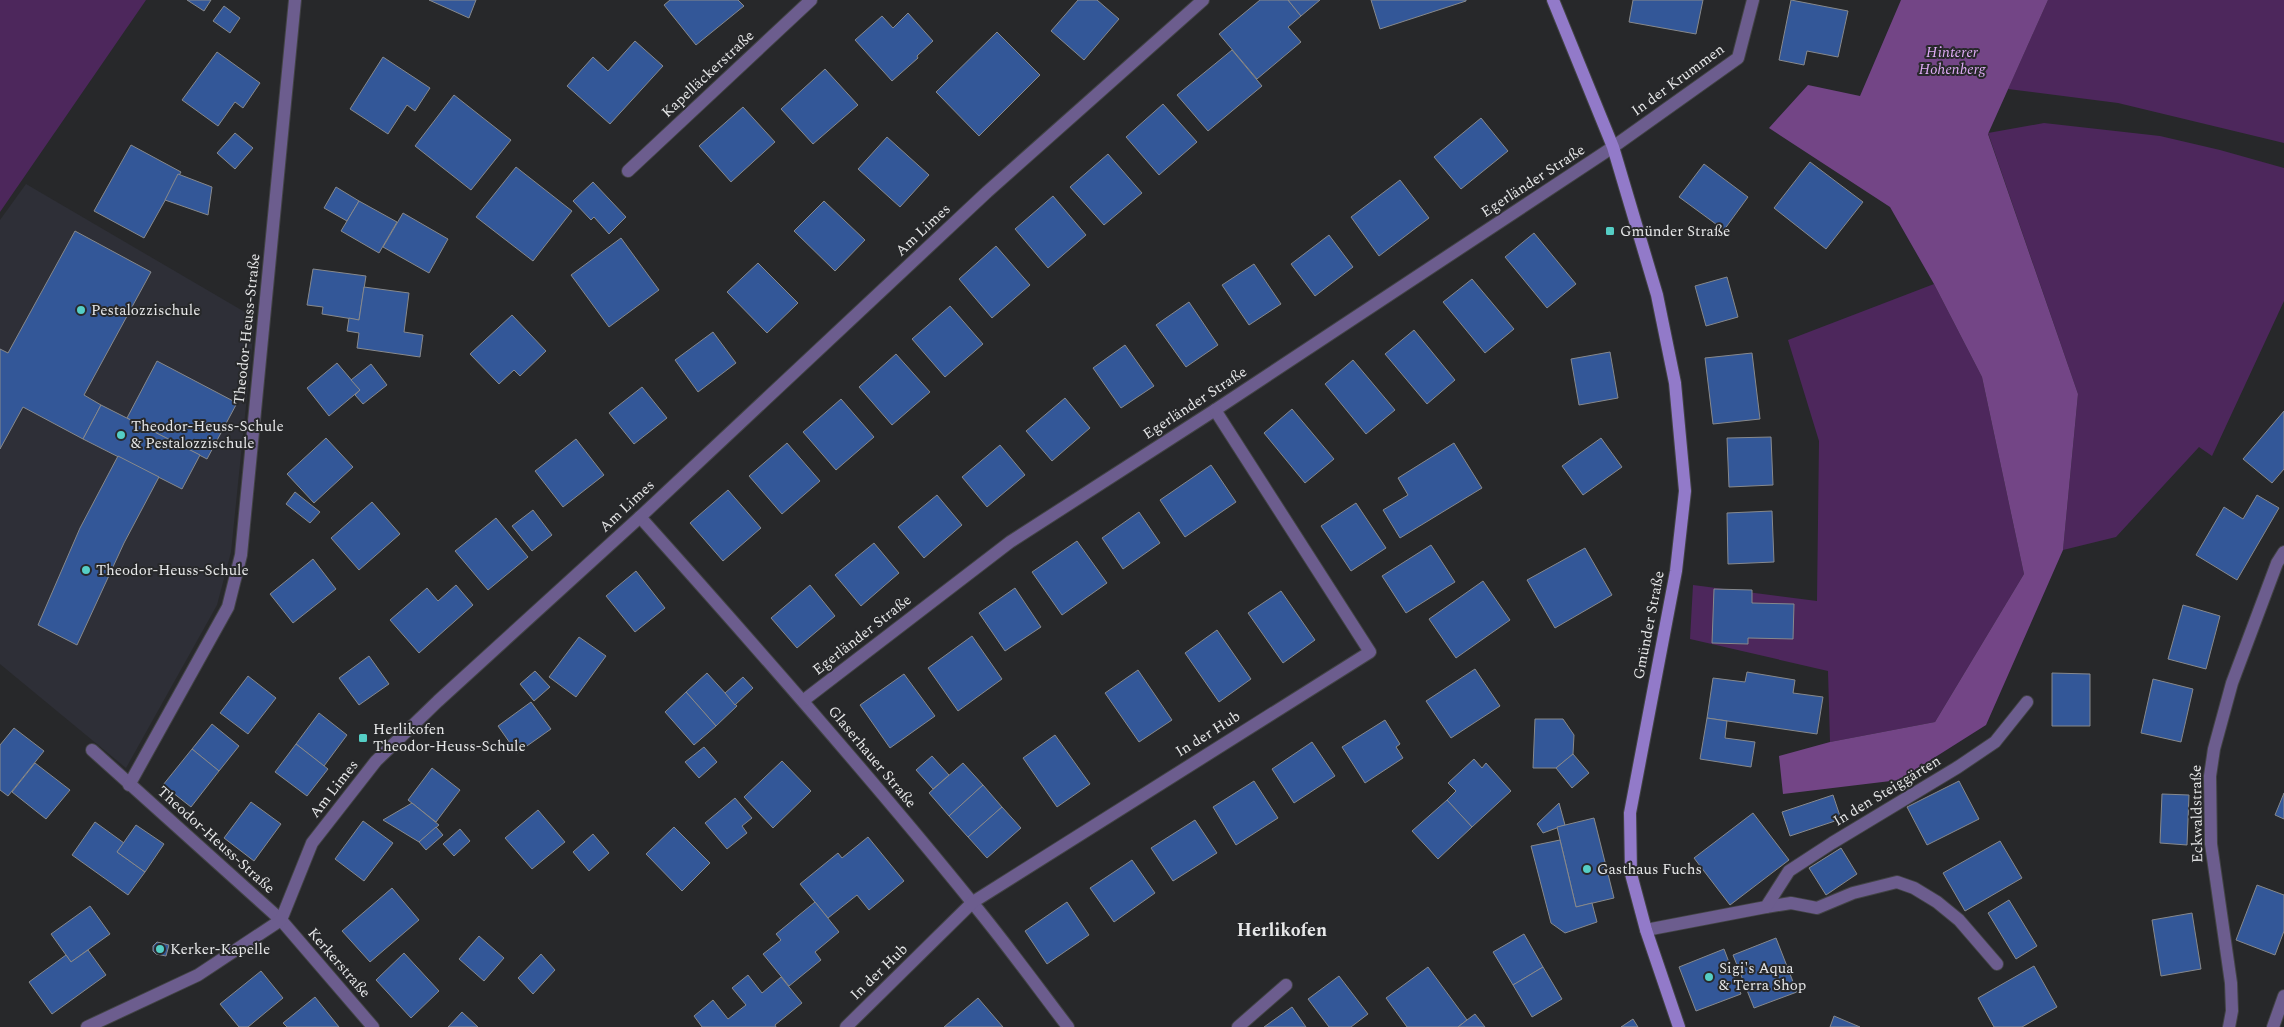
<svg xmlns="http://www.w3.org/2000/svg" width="2284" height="1027" font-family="Spectral,serif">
	<rect width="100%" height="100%" fill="#27282a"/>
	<polygon fill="#2e2f37" points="26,184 255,318 231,552 217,605 126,768 0,664 0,220"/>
	<g fill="#4d275c">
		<polygon points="0,0 146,0 0,212"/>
		<polygon points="2048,0 2284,0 2284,143 2118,103 2008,89"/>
		<polygon points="2044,123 2160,136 2220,150 2284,168 2284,301 2212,456 2199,447 2116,537 2063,550 2078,394 1988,133"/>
		<polygon points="1934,284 1982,377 2024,574 1935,722 1830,742 1828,671 1690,639 1693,585 1817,601 1819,441 1788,340"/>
	</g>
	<polygon fill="#734586" points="1901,0 2048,0 1988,134 2078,394 2063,550 1986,725 1899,780 1783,794 1779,756 1830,742 1935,722 2024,574 1982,377 1934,284 1890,207 1769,128 1808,85 1860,96"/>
	<g fill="#335798" stroke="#87898c">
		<polygon points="187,0 211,0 204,11"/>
		<polygon points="429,0 476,0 469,18"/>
		<polygon points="670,0 738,0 744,6 696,45 664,5"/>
		<polygon points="1078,0 1097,0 1119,19 1084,60 1051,31"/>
		<polygon points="1260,0 1288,0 1301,16 1288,27 1301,42 1257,79 1219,34"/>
		<polygon points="1288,0 1320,0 1301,16"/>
		<polygon points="1371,0 1466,0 1466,1 1380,29"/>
		<polygon points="1633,0 1703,0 1696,34 1629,22"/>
		<polygon points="1791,0 1848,11 1838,57 1807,51 1804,65 1779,60"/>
		<polygon points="224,6 240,18 230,33 213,21"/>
		<polygon points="908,13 933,41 917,56 918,58 892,81 855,40 882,16 893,28"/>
		<polygon points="997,32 1040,75 979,136 936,92"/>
		<polygon points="635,41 663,66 610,124 567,86 593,57 608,71"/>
		<polygon points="1232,50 1262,86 1208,131 1177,95"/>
		<polygon points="217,52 260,83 243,108 235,102 218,126 182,100"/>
		<polygon points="383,57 430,88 415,111 407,105 388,134 350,109"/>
		<polygon points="825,69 858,105 813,144 781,109"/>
		<polygon points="454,95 511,140 471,190 415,146"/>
		<polygon points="1163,104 1197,142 1159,175 1126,137"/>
		<polygon points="743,107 775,142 731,182 699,146"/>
		<polygon points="1481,118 1508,151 1461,189 1434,157"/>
		<polygon points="235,133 253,148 235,169 217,153"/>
		<polygon points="887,137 929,175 900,207 858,169"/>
		<polygon points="131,145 181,172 144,238 94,211"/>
		<polygon points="1108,154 1142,193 1104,225 1070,187"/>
		<polygon points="1810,162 1863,202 1826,249 1774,208"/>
		<polygon points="1704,164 1748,197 1724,230 1679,197"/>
		<polygon points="516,167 572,211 533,261 476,217"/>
		<polygon points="178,174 212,187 208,215 165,200"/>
		<polygon points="1400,180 1429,218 1379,256 1351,217"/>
		<polygon points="593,182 626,217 609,234 594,217 591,220 573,201"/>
		<polygon points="336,187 359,201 347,221 324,208"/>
		<polygon points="1053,196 1086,235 1048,268 1015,229"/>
		<polygon points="359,201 397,222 379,253 341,231"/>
		<polygon points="824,201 865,240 835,271 794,231"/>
		<polygon points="403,213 448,239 429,273 383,247"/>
		<polygon points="75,231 151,272 84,395 101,405 83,439 23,407 0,449 0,349 8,353"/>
		<polygon points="1534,233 1576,284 1547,308 1505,257"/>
		<polygon points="1329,235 1353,267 1315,296 1291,264"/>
		<polygon points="621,238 659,290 609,327 571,275"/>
		<polygon points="996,246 1030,285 992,318 959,279"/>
		<polygon points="758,263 798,303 767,333 727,292"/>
		<polygon points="1254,264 1281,304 1249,325 1222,285"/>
		<polygon points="313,269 366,276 359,320 322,314 323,307 307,305"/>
		<polygon points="1727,277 1738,317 1706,326 1695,286"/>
		<polygon points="1472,279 1514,329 1485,353 1443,302"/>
		<polygon points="364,287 409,293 404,332 423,335 420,357 357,348 359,333 347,331 349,318 359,320"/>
		<polygon points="1189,302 1218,345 1186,367 1156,325"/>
		<polygon points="950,306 983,344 945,377 912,339"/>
		<polygon points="512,315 546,351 520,376 514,370 499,384 470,354"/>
		<polygon points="1414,330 1455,380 1427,404 1385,354"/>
		<polygon points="713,332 736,363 698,392 675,360"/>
		<polygon points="1125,345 1154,386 1121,408 1093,368"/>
		<polygon points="1610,352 1618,398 1579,405 1571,359"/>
		<polygon points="1752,353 1760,419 1713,424 1705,358"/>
		<polygon points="896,354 930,392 892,425 859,387"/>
		<polygon points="1353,360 1395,410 1366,434 1325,384"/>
		<polygon points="157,361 237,403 207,459 127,418"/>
		<polygon points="337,363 360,390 329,416 307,388"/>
		<polygon points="371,364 387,385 363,404 355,395 360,390 351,380"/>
		<polygon points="642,387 667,418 634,444 609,413"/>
		<polygon points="1065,398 1090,428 1052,461 1026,431"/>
		<polygon points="841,399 874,437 836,470 803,432"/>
		<polygon points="101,405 200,455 182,489 83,439"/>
		<polygon points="1292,409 1334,459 1305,483 1264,433"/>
		<polygon points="2284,411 2284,469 2272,483 2243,459"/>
		<polygon points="1771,437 1773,485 1729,487 1727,438"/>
		<polygon points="326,438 353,467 314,503 287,474"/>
		<polygon points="1601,438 1622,467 1583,495 1562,466"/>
		<polygon points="576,439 604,475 563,507 535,471"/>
		<polygon points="787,443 820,481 782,514 749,476"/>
		<polygon points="1454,443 1482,488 1400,538 1383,510 1408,495 1398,478"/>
		<polygon points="1000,445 1025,475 987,507 962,477"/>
		<polygon points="118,456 159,477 124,543 77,645 38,625 80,528"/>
		<polygon points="1211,465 1236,502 1185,537 1160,500"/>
		<polygon points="728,490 761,528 723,561 690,523"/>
		<polygon points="295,492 320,512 310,523 286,504"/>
		<polygon points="937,495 962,525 924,558 898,527"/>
		<polygon points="2257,495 2279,508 2237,580 2196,555 2224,507 2243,519"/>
		<polygon points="372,502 400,534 359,570 331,538"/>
		<polygon points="1356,503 1386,548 1351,571 1321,526"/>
		<polygon points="533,510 552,535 532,551 512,526"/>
		<polygon points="1772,511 1774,562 1728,564 1727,513"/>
		<polygon points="1139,512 1160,543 1123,569 1102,538"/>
		<polygon points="496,518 528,557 488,590 455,551"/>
		<polygon points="1077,541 1107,583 1062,615 1032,572"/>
		<polygon points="874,543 899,573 861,606 835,575"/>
		<polygon points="1431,545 1455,582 1406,613 1382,576"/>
		<polygon points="1585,548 1612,595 1555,628 1527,580"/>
		<polygon points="313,559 336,589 293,623 270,594"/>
		<polygon points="636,571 665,608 635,632 606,596"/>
		<polygon points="1483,581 1510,620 1456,658 1429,619"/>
		<polygon points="456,585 473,605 419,653 390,620 427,588 438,601"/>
		<polygon points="810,585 835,616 797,648 771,618"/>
		<polygon points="1015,588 1041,627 1005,651 979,613"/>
		<polygon points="1714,589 1752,590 1752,603 1794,604 1793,639 1748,638 1748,644 1712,643"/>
		<polygon points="1281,591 1315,640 1283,663 1248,613"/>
		<polygon points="2183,605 2220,616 2206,669 2168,659"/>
		<polygon points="1217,630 1251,679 1219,702 1185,653"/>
		<polygon points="972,636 1002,679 958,711 928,668"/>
		<polygon points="579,637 606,656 576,697 549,677"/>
		<polygon points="369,656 389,684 359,705 339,678"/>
		<polygon points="1475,669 1500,706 1451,738 1426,701"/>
		<polygon points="1138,670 1172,720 1139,742 1105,693"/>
		<polygon points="535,671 550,687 534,701 520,684"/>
		<polygon points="1747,672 1795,680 1793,693 1823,697 1817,734 1707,718 1713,678 1745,682"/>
		<polygon points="707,673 737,706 716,726 686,692"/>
		<polygon points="2052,673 2090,674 2090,726 2052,726"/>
		<polygon points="904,674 935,716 890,748 860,705"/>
		<polygon points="248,676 276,698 248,734 220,713"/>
		<polygon points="743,677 753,688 735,705 725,693"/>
		<polygon points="2153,679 2193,689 2181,742 2141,733"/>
		<polygon points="686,692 716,726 694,745 665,712"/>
		<polygon points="531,702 551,729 517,753 498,726"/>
		<polygon points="319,713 347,735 324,766 296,744"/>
		<polygon points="1707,718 1727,721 1725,738 1755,742 1751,767 1700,759"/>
		<polygon points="1535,719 1563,719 1574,735 1573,754 1556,768 1533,768"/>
		<polygon points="1385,720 1400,744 1396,747 1403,758 1365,783 1342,747"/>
		<polygon points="212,724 239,746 219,771 192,749"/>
		<polygon points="14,728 44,751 8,796 0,790 0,745"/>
		<polygon points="1055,735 1090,784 1057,807 1023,758"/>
		<polygon points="1312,742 1335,776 1294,803 1272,769"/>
		<polygon points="296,744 328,769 307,796 275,772"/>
		<polygon points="704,747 717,762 699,778 685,762"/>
		<polygon points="192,749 219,771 191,807 163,785"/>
		<polygon points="1573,754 1589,773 1572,788 1556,768"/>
		<polygon points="932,756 949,775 933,789 916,770"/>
		<polygon points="1474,759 1482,768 1486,763 1511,791 1472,827 1447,800 1456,791 1448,783"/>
		<polygon points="782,761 811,791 773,828 744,797"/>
		<polygon points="35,763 70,790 46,819 12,792"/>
		<polygon points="963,763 983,785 949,816 929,793"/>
		<polygon points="432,768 460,790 436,822 408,800"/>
		<polygon points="1254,781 1278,818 1236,845 1213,807"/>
		<polygon points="1959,781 1979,819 1927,845 1907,807"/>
		<polygon points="983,785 1002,807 968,837 949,816"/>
		<polygon points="2284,793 2284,819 2275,815"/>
		<polygon points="2162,794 2189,795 2187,845 2160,843"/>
		<polygon points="1833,795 1841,819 1790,836 1782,812"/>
		<polygon points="735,798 752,818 742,826 747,833 727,849 705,823"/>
		<polygon points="1447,800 1472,827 1438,859 1412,831"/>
		<polygon points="251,802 281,824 254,861 224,838"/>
		<polygon points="412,803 439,825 419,842 383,820"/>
		<polygon points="1559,803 1565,825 1543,833 1537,824"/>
		<polygon points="1002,807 1021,828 987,858 968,837"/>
		<polygon points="538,810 565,842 532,869 505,838"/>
		<polygon points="1753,813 1789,860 1730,905 1694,858"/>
		<polygon points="1594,818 1614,898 1576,907 1557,827"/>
		<polygon points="1195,820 1217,853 1173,881 1151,848"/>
		<polygon points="363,821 393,843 364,881 335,859"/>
		<polygon points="95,822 124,843 117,852 145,872 128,895 72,855"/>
		<polygon points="136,825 164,844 145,872 117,852"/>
		<polygon points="436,827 443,835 426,850 419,842"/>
		<polygon points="674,827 710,863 682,891 646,854"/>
		<polygon points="460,829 470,841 454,856 443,844"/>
		<polygon points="593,834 609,853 589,871 573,852"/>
		<polygon points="868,837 904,881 869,910 857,895 828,918 800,884 838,853 842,858"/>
		<polygon points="1560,840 1576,907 1592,903 1597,922 1565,933 1551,923 1531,846"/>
		<polygon points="2000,841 2022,878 1965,911 1943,873"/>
		<polygon points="1841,848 1857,874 1826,895 1809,868"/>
		<polygon points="1132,860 1155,893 1114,922 1090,888"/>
		<polygon points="2257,885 2284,895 2284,931 2275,955 2236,940"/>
		<polygon points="392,888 419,920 370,962 342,931"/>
		<polygon points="2009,900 2037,946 2016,959 1988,913"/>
		<polygon points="815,902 839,932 815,952 821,960 789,986 763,954 781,940 776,934"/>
		<polygon points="1067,902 1089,935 1047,964 1025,931"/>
		<polygon points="90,906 110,934 71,962 51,934"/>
		<polygon points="2192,913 2201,969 2161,976 2152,920"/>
		<polygon points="1524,934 1543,967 1513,985 1493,952"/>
		<polygon points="479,936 504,958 484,981 459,959"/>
		<polygon points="1776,938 1797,992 1754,1008 1733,955"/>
		<polygon points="157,942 169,945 166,956 156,954 153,951 153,946"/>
		<polygon points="1724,949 1741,994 1696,1011 1679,967"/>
		<polygon points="88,950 106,975 52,1014 29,982 66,955 71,962"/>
		<polygon points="404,953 439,991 411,1018 376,980"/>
		<polygon points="541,954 555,970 533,994 518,978"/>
		<polygon points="2034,966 2057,1007 2022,1027 1994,1027 1978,998"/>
		<polygon points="1428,967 1467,1020 1458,1027 1407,1027 1386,998"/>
		<polygon points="1543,967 1562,999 1532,1017 1513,985"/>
		<polygon points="261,971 283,998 248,1027 239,1027 220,1004"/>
		<polygon points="748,975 762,993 781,977 802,1003 775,1025 776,1027 702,1027 694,1016 713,1000 728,1019 746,1005 732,988"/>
		<polygon points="1339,976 1368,1014 1351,1027 1329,1027 1308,999"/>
		<polygon points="315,997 339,1027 287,1027 283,1023"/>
		<polygon points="978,998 1003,1027 944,1027"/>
		<polygon points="1292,1007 1306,1027 1264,1027"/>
		<polygon points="462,1012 478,1027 448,1027"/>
		<polygon points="1475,1014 1485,1027 1458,1027 1467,1020"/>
		<polygon points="1834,1016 1860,1027 1830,1027"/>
		<polygon points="1633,1019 1638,1027 1621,1027"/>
	</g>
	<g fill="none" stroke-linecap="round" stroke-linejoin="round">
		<defs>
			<g id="minor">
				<polyline points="628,171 811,0"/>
				<path d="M640,517C753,643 865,770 971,901C1005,942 1036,985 1068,1027"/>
				<polyline points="804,700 1010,542 1215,410 1613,147 1738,58 1753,0"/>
				<polyline points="92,750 281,920 373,1027"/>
				<polyline points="129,785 228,607 241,555 295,0"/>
				<polyline points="1766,907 1791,903 1817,908 1853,893 1897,882 1914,888 1937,902 1959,920 1997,964"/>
				<polyline points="1646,930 1766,907 1789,871 1832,843 1958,767 1995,742 2027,702"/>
				<polyline points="87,1027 198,975 281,920 312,843 376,761 438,701 640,517 987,192 1203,0"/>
				<polyline points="846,1027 973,902 1370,652 1215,410"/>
				<polyline points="1238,1027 1286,985"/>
				<polyline points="2229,1027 2232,1011 2231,983 2211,844 2210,776 2214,749 2232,683 2277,563 2284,552"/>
				<polyline points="2273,1027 2284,996"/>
			</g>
			<polyline id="secondary" points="1553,0 1613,147 1657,295 1675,383 1685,491 1676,571 1630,813 1631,874 1646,930 1679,1027"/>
		</defs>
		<use href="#minor" stroke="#424345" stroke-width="14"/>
		<use href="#secondary" stroke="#424345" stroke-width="14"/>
		<use href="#minor" stroke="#6c5d8e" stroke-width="12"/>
		<use href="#secondary" stroke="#927ac9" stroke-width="12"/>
	</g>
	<g fill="#55cec5" stroke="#27282a" stroke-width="2">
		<rect x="1605" y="226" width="10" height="10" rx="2.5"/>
		<circle cx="81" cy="310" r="5"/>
		<circle cx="121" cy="435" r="5"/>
		<circle cx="86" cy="570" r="5"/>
		<rect x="358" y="733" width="10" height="10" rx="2.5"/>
		<circle cx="1587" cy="869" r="5"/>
		<circle cx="160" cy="949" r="5"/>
		<circle cx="1709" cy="977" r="5"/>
	</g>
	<g text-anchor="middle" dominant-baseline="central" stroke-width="4" stroke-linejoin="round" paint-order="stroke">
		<g font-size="15" font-style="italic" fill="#dfacf5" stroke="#27282a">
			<text x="1952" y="52">Hinterer<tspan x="1952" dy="17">Hohenberg</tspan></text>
		</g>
		<g font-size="15" fill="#e6e7e8" stroke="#27282a">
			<text transform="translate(708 74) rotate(-43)">Kapelläckerstraße</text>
			<text transform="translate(1678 80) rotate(-36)">In der Krummen</text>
			<text transform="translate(1533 181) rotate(-33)">Egerländer Straße</text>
			<text transform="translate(923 230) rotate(-43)">Am Limes</text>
			<text transform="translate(247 329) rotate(-84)">Theodor-Heuss-Straße</text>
			<text transform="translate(1195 403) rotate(-33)">Egerländer Straße</text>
			<text transform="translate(627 506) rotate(-43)">Am Limes</text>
			<text transform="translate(1649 625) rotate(-79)">Gmünder Straße</text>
			<text transform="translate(862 635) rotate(-38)">Egerländer Straße</text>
			<text transform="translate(1208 734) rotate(-32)">In der Hub</text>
			<text transform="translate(872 757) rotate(50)">Glaserhauer Straße</text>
			<text transform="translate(334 789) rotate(-52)">Am Limes</text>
			<text transform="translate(1887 791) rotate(-31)">In den Steiggärten</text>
			<text transform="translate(2197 814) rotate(-91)">Eckwaldstraße</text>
			<text transform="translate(216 840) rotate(42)">Theodor-Heuss-Straße</text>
			<text transform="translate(339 963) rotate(49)">Kerkerstraße</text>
			<text transform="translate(879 972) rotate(-44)">In der Hub</text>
		</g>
		<g font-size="15" fill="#e6e7e8" stroke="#27282a" text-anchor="start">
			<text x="1620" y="231">Gmünder Straße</text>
			<text x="91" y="310">Pestalozzischule</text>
			<text x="131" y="426">Theodor-Heuss-Schule<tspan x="131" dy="17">&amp; Pestalozzischule</tspan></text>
			<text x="96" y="570">Theodor-Heuss-Schule</text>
			<text x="373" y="729">Herlikofen<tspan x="373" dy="17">Theodor-Heuss-Schule</tspan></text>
			<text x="1597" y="869">Gasthaus Fuchs</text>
			<text x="170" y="949">Kerker-Kapelle</text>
			<text x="1719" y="968">Sigi's Aqua<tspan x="1719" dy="17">&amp; Terra Shop</tspan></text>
		</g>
		<g font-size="18" font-weight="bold" fill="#e6e7e8" stroke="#27282a">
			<text x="1282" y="930">Herlikofen</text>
		</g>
	</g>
</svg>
